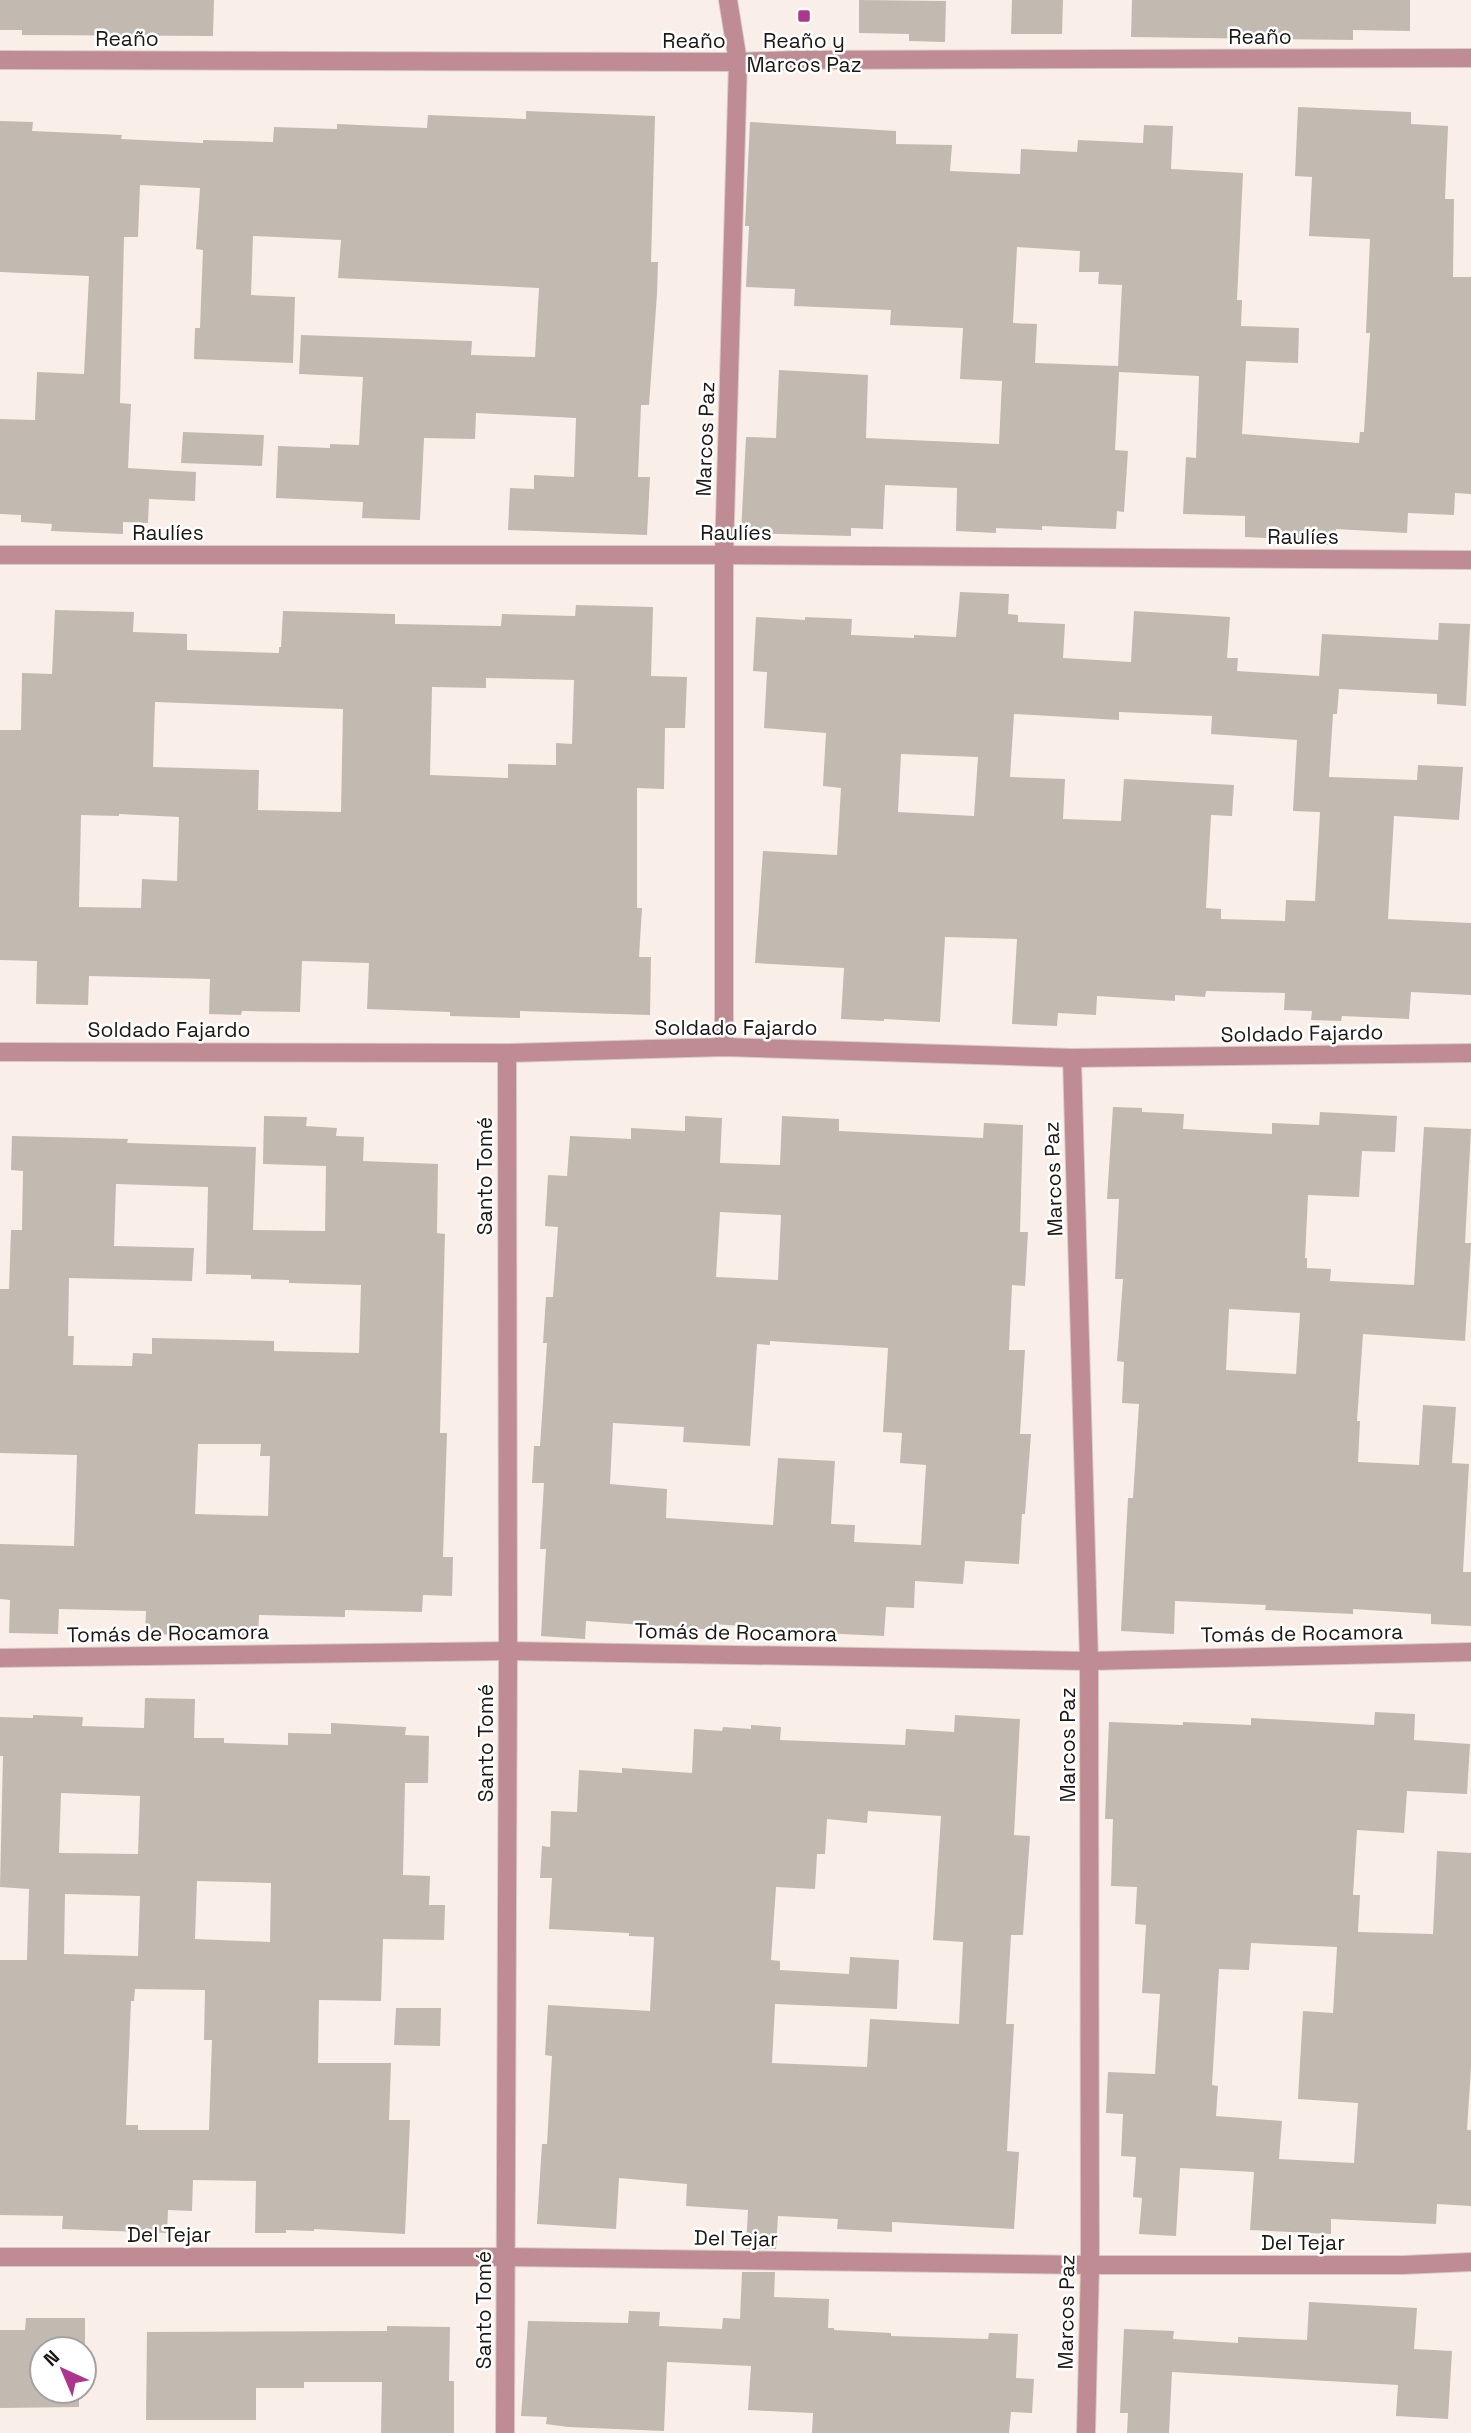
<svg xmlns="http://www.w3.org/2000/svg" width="1471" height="2433" font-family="'Space Grotesk',sans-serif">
	<rect width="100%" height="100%" fill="#faefe8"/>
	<g fill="#c2b9b1" fill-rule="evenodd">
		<polygon points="0,0 214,0 213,36 22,35 22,30 0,30"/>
		<polygon points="859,0 946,1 945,42 909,41 909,34 859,33"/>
		<polygon points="1012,0 1063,0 1062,34 1011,34"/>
		<polygon points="1132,0 1410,0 1410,31 1353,30 1353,40 1131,37"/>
		<path d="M1298,107L1411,112V124L1448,126L1445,199H1454L1453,277H1471V494L1455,493L1454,515L1408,513L1407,533L1336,529L1335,545L1286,543V539L1245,537V516L1183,514L1186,457L1196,458L1199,376L1119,372L1115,450L1128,451L1124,512L1117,511L1116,529L1042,526V530L996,528V533L956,531L957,488L885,485L883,529L851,528V536L741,533L746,437L776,438L779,370L868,375L866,438L999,444L1002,381L960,379L963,328L890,325L891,310L794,306L795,289L746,287L749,226H745L750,122L896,131V144L952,145L950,171L1020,174L1021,149L1077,152L1078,140L1143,143L1144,125L1173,126L1171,169L1243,173L1237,300H1242L1241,326L1299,328L1298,363L1246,361L1242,434L1359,443L1360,432H1364L1370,333H1366L1370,239L1309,236L1312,177L1295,176ZM1017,247L1080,251L1079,272H1099L1098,284L1122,285L1118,366L1035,363L1037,324L1013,323Z"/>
		<polygon points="526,111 655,116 651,262 658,262 657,294 649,405 641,405 638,477 650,477 647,535 508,530 510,488 534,489 534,475 574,477 576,418 476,413 475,439 424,438 420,520 362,518 363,502 276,498 278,446 330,448 330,444 359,445 363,377 299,374 301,335 472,341 471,355 535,357 539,288 338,278 341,240 253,236 251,295 295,297 293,363 194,359 195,328 200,328 203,250 196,249 200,188 140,185 138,237 124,237 120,403 131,404 128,468 196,472 195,501 149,499 148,523 123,522 123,534 51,531 52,524 21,522 21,515 0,514 0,419 35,420 37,372 84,374 89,276 0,272 0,121 33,122 32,131 122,135 121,139 203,143 203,140 273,142 274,127 337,129 337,124 427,128 428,115 526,119"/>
		<polygon points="183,432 264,435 262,466 181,463"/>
		<path d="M960,592L1009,594L1008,614L1018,615V622L1065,624L1063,658L1131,662L1134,611L1230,617L1227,658H1238L1237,671L1319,676L1322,634L1438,640L1439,623L1470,624L1466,706L1437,704V694L1339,689L1337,714H1333L1329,777L1417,780L1418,765L1463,767L1459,820L1394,816L1388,919L1471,923V995L1411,992L1409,1019L1342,1016L1341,1021L1311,1020L1312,1011L1284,1010L1285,993L1206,991L1205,997L1175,995V1001L1097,996L1096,1015L1058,1013L1057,1026L1012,1024L1017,939L945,937L940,1022L884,1019V1021L841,1019L844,968L755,963L763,851L837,855L841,788L823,786L826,733L764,728L767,672L753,671L756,617L805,620V617L852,619L851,635L914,638V635L956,637ZM1119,712L1212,716L1211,734L1297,740L1293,811L1320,812L1315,901L1286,900L1285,921L1221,919V909L1206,908L1211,815L1232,816L1234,785L1124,779L1121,821L1063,819L1065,779L1010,777L1014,714L1119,720ZM901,754L978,757L974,816L898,812Z"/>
		<path d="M576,605L653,607L651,676L687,677L685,728H665L664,789L637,788V908H642L639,957H651L650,1015L520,1011V1018L450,1016V1012L367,1009L369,963L302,961L300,1012L242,1011L241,1015L209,1014L210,979L89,976L88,1005L36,1004L37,961L0,960V730H21L22,673L52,674L55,610L134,612L133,632L187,634V650L279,653V647H281L283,611L395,614V624L501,626L502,614L575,616ZM486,678L574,680L572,744L556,743V765L508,764V778L430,775L432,687L486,688ZM155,702L343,709L341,812L258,810L259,770L153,767ZM119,814L179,817L177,881L142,879L141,908L79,907L81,815L119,816Z"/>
		<path d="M1113,1107L1142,1108V1112L1184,1114L1183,1129L1272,1134V1123L1319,1125L1320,1112L1397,1116L1395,1152L1362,1151L1359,1197L1308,1195L1305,1258H1307V1268L1331,1269L1330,1281L1414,1285L1424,1127L1471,1129L1465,1243H1471L1465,1341L1363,1334L1357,1421H1360L1358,1462L1419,1465L1423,1405L1456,1407L1452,1463L1469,1464L1463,1572H1471V1626L1431,1624V1614L1353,1609V1614L1265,1610L1266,1605L1175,1601L1174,1634L1121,1631L1128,1498H1133L1139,1404L1122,1403L1124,1362L1117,1361L1123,1279H1115L1119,1199H1107ZM1229,1309L1300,1313L1296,1374L1226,1370Z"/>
		<path d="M264,1116L307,1117L306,1126L337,1128L336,1136L364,1137L363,1161L438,1164L437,1233L445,1234L440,1433H447L443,1557H453L452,1596L423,1595L422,1612L345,1610V1617L259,1615L258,1637L145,1634L146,1611L59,1609L58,1634L9,1633L10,1600L0,1599V1544L74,1546L77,1455L0,1453V1289H9L11,1230H22L23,1171L11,1170L12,1136L128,1139L127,1143L256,1147L253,1230L325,1231L326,1166L263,1164ZM116,1184L208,1187L206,1274L251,1275V1279L289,1280V1283L361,1285L359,1353L274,1351V1341L152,1338V1354L133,1353L132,1366L73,1365L74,1336H68L69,1278L192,1281L194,1248L114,1246ZM198,1444H261L260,1456H270L268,1516L195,1514Z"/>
		<path d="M685,1116L722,1118L720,1163L780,1165L782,1116L839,1119V1131L983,1138L984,1123L1023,1125L1020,1232H1028L1025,1286L1012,1285L1009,1350H1025L1020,1434H1031L1025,1514H1022L1019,1564L965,1561L963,1584L915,1581L914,1608L886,1607L884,1636L777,1631V1629L715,1624V1630L586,1621L585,1639L541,1636L546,1549H540L544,1483H532L534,1446H540L547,1343H543L546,1297H553L558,1227L545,1226L548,1175L567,1176L570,1136L631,1139V1128L685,1131ZM720,1212L781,1215L778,1280L716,1277ZM770,1341L888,1348L883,1432L902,1433L900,1463L926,1465L921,1545L854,1542L855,1525L831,1524L835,1461L778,1458L773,1525L666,1518L667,1489L610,1484L613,1423L684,1427L683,1442L750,1446L757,1344L770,1345Z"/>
		<path d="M145,1698L195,1699L194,1738H224V1743L288,1745V1733L331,1734V1723L406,1727L405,1735L429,1736L428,1783H405L403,1875L430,1876L429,1905H445L444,1940L383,1939L381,2001L319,2000L318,2063H391L389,2120H410L405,2234L314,2229V2231L286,2230V2233H255L256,2181L193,2180L192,2211L168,2210L167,2233L62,2229L63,2216L0,2215V1960H27L29,1889L0,1887L3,1756H0V1717L33,1718V1715L83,1717L82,1726L144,1728ZM61,1793L140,1796L138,1854L59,1853ZM197,1881L271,1883L270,1942L195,1939ZM65,1894L140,1896L138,1956L64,1954ZM135,1989L205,1990L204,2040H212L209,2130H138V2125H126L131,2001H134Z"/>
		<path d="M1375,1712L1415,1714L1414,1740L1470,1744L1467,1794L1407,1791L1404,1833L1357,1830L1353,1895H1360L1358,1932L1433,1934L1437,1851L1471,1853V2067L1467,2130H1471V2206L1437,2204L1436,2224L1331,2219V2234L1250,2230L1254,2172L1180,2168L1176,2236L1139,2234L1142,2198L1133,2197L1136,2157L1121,2156L1123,2114L1106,2113L1108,2072L1155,2074L1160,1994L1142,1993L1146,1925L1135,1924L1137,1887L1111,1886L1113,1819H1105L1109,1722L1183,1725V1722L1251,1725V1718L1374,1725ZM1251,1943L1337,1947L1333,2013L1303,2011L1298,2099L1358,2103L1354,2163L1279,2159L1282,2121L1216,2116L1218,2086L1212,2085L1219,1969L1249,1970Z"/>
		<path d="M955,1715L1020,1719L1014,1835L1030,1836L1023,1935H1011L1006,2024H1014L1007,2151L1019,2152L1014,2229L892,2222V2232L837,2229L838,2219L778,2216L776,2249H746L748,2210L686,2206L687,2184L619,2178L616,2229L537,2224L542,2144H547L552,2056L545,2055L548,2005L650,2011L654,1937L629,1936V1933L549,1929L552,1878H540L542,1846L550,1847L551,1811L577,1812L579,1770L622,1773V1768L692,1773L694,1729L722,1731L723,1727L751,1729V1725L781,1727L780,1740L905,1745L906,1729L954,1732ZM868,1811L941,1816L933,1940L963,1942L959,2024L870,2019L867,2067L772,2063L775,2004L897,2009L899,1960L850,1957L849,1974L780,1970V1961L771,1960L776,1887L815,1889L817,1854H825L827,1819L867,1823Z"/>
		<polygon points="396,2008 441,2008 440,2046 394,2045"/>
		<polygon points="742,2272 775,2272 774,2297 829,2299 828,2328 834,2328 834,2330 891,2333 891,2336 988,2339 989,2333 1018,2334 1016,2378 1034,2379 1032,2413 1011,2412 1009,2433 812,2433 813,2413 748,2410 751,2366 667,2362 664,2431 568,2427 546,2424 547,2417 521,2416 528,2321 628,2323 629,2311 660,2312 659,2326 722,2329 723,2318 740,2319"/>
		<polygon points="1309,2302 1417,2308 1414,2349 1452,2351 1448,2419 1396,2416 1398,2385 1172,2372 1169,2433 1127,2433 1128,2413 1120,2413 1124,2329 1174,2331 1173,2339 1238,2343 1238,2337 1307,2340"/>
		<polygon points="26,2318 85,2318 85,2353 84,2349 42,2349 42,2391 79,2391 79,2407 0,2408 0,2330 25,2330"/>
		<polygon points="387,2326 450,2327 449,2381 454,2381 454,2433 381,2433 382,2382 304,2382 304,2388 256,2388 256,2420 146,2420 147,2332 387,2331"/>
	</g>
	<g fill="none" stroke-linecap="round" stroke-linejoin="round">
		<defs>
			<g id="minor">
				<polyline points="0,60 738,62 796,60 1471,58"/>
				<polyline points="0,555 724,555 1471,560"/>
				<polyline points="724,1047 724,555 738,62 728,0"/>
				<polyline points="0,1052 507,1053 724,1047 1072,1058 1471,1053"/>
				<polyline points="1072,1058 1089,1661 1090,2265 1086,2433"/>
				<polyline points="0,1658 508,1651 1089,1661 1471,1652"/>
				<polyline points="0,2257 506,2257 1090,2265 1403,2265 1471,2262"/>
				<polyline points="505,2433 508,1651 507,1053"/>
			</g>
		</defs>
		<use href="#minor" stroke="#d6ccc6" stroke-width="20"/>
		<use href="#minor" stroke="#bf8c94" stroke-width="18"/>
	</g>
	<rect fill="#ad368c" stroke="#fff" stroke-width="2.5" x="797" y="9" width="14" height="14" rx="3.5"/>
	<g text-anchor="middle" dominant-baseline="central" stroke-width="5" stroke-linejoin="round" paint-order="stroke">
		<g font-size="21" fill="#1b1714" stroke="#fff">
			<text x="1260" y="36">Reaño</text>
			<text x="127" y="38">Reaño</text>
			<text x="694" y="40">Reaño</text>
			<text transform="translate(705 439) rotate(-88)">Marcos Paz</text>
			<text x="168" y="532">Raulíes</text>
			<text x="736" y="532">Raulíes</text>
			<text x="1303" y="536">Raulíes</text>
			<text x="736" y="1027">Soldado Fajardo</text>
			<text x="169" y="1029">Soldado Fajardo</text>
			<text transform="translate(1302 1033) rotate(-1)">Soldado Fajardo</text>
			<text transform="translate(484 1176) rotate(-90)">Santo Tomé</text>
			<text transform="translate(1053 1179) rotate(-92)">Marcos Paz</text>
			<text transform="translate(736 1632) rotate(1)">Tomás de Rocamora</text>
			<text transform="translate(168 1633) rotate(-1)">Tomás de Rocamora</text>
			<text transform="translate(1302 1633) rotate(-1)">Tomás de Rocamora</text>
			<text transform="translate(485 1743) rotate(-90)">Santo Tomé</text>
			<text transform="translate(1067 1745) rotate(-90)">Marcos Paz</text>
			<text x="169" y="2234">Del Tejar</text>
			<text transform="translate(736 2238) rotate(1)">Del Tejar</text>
			<text x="1303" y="2242">Del Tejar</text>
			<text transform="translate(483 2310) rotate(-90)">Santo Tomé</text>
			<text transform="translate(1066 2312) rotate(-89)">Marcos Paz</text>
		</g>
		<g font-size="21" fill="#1b1714" stroke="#fff">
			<text x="804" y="40">Reaño y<tspan x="804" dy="24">Marcos Paz</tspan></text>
		</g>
	</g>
	<g transform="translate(63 2370) rotate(316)"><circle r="33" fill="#ffffff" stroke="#a4a2a1" stroke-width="2"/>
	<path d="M0-5L12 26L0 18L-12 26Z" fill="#ad368c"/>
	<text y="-10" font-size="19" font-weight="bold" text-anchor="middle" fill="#1b1714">N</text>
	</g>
</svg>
